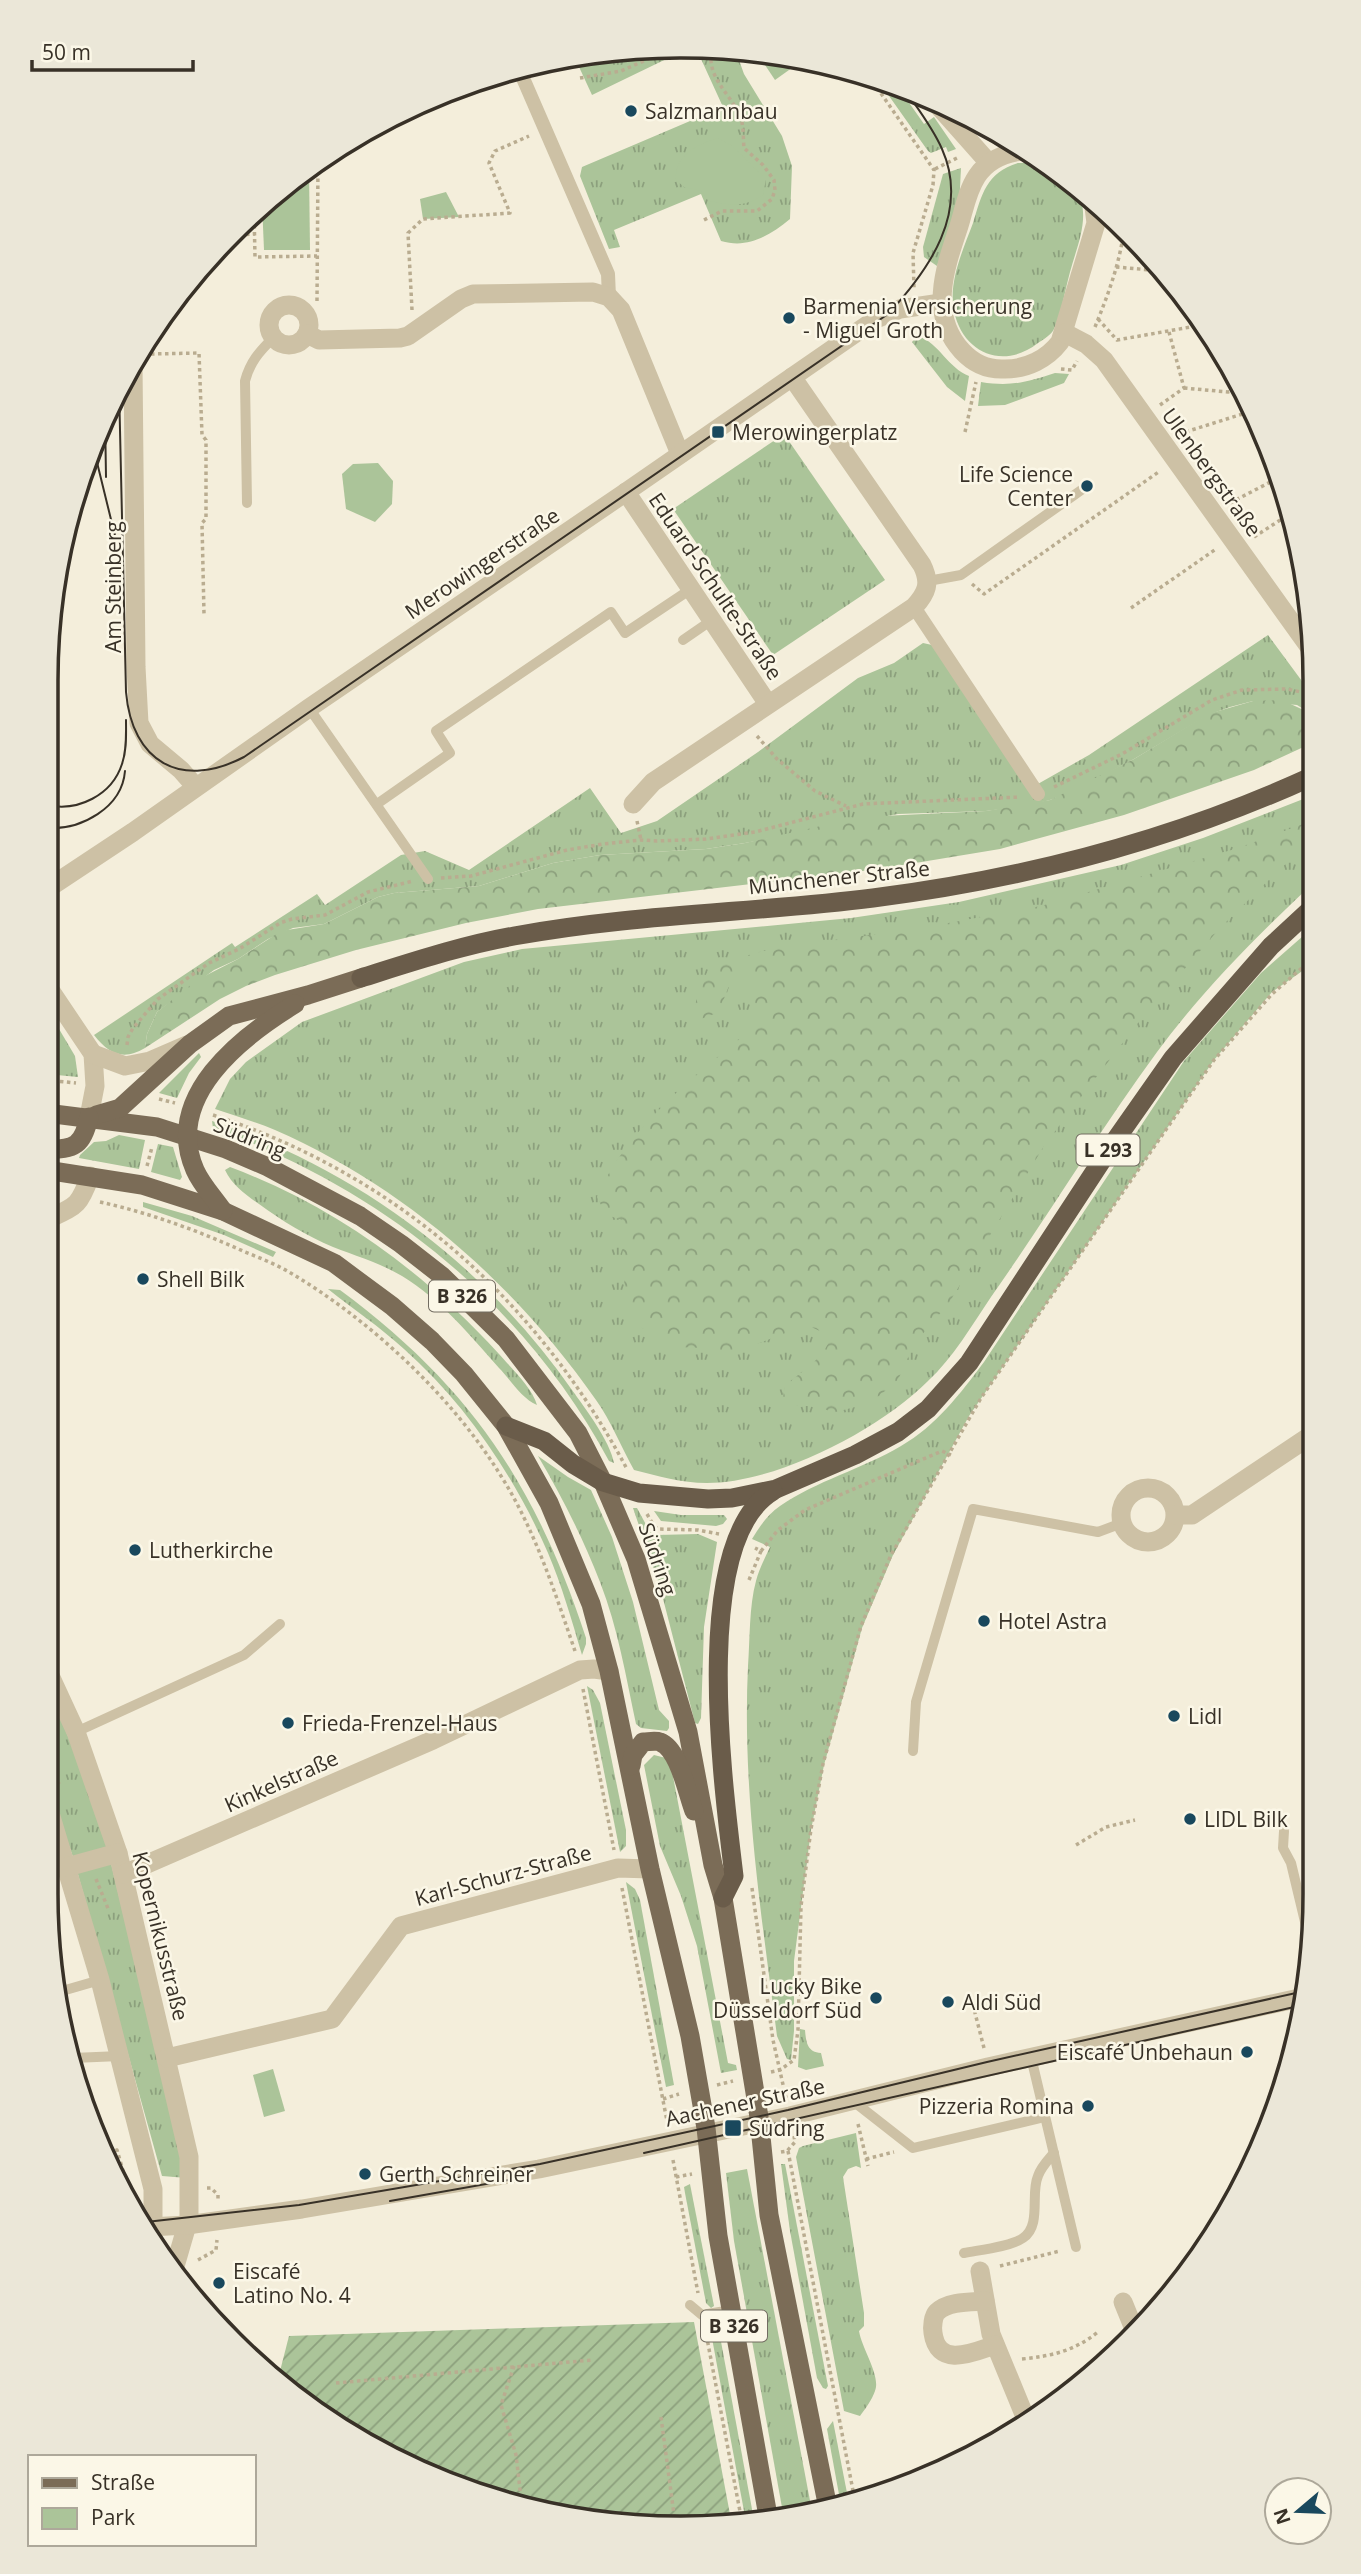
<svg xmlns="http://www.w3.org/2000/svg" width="1361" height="2574" font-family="'Open Sans',sans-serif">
	<defs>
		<pattern id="grass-tufts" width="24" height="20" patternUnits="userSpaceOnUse" patternTransform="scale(1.75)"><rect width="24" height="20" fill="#abc499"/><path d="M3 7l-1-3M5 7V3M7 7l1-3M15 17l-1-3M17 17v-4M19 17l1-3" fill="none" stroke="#8ca07d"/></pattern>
		<pattern id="forest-crowns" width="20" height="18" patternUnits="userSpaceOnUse" patternTransform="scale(1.75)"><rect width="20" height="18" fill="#abc499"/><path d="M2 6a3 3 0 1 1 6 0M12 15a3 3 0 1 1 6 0" fill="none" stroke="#8ca07d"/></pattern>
		<pattern id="garden-furrows" width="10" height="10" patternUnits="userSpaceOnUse" patternTransform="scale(1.75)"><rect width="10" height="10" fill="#abc499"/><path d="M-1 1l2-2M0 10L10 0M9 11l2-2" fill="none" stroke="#8ca07d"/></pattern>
	</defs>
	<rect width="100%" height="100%" fill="#f4eedb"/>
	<g fill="url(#grass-tufts)">
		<path d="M722,47L735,49L744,74L782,136L792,166L790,219C769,236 748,249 721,241L701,194L614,230L620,247L609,249L580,176L582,167L723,107L696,48Z"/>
		<polygon points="689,48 592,95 574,56 598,51"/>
		<polygon points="877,79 898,87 924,124 934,117 956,149 948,152 946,147 931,153 928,151"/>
		<path d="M1018,163H1039L1073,186C1094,211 1077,245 1070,272C1065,290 1062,312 1054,329C1051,335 1044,339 1038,343C1004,370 963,354 954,311C948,282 963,250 973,223C982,194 986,173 1018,163Z"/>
		<polygon points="961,168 959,207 937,266 924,257 923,247 943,174"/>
		<path d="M918,336C939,343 948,368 969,376L965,401L947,387L912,342Z"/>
		<path d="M1055,373L1069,374L1064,383L1005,405L978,406L981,382C1011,387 1027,382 1055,373Z"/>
		<polygon points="784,434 885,580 773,655 673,509"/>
		<path d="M1268,635L1310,692V713L1297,705L1253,701L1230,707L1208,715L1134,759L1073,791L1050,800L1030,805L986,811L898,814L745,843L706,849L600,855L553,863L479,886L394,893L378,897L324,924L293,928L268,939L238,959L214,970L157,1012L147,1034L145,1048C123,1061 109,1054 94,1035L232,943L235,947L317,894L325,905L401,855L425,851L469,870L590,788L621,833L657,821L758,752L858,678L894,663L923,643L932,645L1029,789L1089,755Z"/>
		<path d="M1311,796V864L1307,866L1311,872V885C1256,937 1202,991 1157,1052C1099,1131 1048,1216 991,1297C972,1325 953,1358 928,1381C879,1430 777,1483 707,1483C681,1483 658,1476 634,1470C621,1447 611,1421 596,1400C515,1284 405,1187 275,1130C256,1122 235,1116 215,1109L230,1079L246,1062L302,1022L464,962L522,949L851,918L959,902L1121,865L1203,838Z"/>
		<path d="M1311,929V965L1272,992L1214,1060L969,1416L893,1555L862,1628L824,1765L811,1830L794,1961V2031L791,2060L787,2059L777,2036C761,1913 742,1790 748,1666C750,1640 749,1606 756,1581C759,1569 765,1558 770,1547L752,1539C760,1526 767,1515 780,1506C816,1481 862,1469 901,1446C936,1426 960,1394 984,1362L1184,1061L1261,973Z"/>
		<polygon points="46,1007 75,1056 78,1077 46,1074"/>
		<polygon points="199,1053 201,1057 189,1073 177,1098 159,1093"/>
		<path d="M212,1121C358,1170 484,1264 572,1390C585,1408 610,1441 614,1463L609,1461C524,1303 381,1188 213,1128Z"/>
		<polygon points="119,1135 145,1140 139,1169 79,1158 80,1155 94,1142 106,1141"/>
		<polygon points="158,1144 173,1147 182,1177 180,1180 151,1172"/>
		<path d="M230,1167C336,1207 423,1271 499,1354C511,1368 532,1387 537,1405C522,1399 510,1379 499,1368C470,1335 440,1299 402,1276C380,1263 356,1256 333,1247C307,1236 282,1221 259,1204C246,1195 232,1185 225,1170Z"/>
		<polygon points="143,1202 192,1216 276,1252 273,1257 224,1235 143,1207"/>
		<path d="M328,1289L340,1290C470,1386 536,1485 586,1638V1644L582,1655C572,1621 562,1586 548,1553C515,1477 466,1404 404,1349C380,1327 353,1309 328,1289Z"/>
		<path d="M538,1456L568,1477L591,1490L612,1537L633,1602L659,1710L669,1721V1728L667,1731L641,1728L636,1724C626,1677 618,1628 600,1582C583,1538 562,1497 538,1456Z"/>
		<polygon points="633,1508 637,1508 650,1532 657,1535 698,1534 717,1542 704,1627 701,1718 698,1724 695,1723 660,1587"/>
		<polygon points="654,1511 681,1515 724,1515 727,1519 723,1524 716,1526 661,1521"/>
		<polygon points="46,1684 97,1805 187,2178 162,2176 74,1860 46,1779"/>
		<polygon points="587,1686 593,1690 600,1703 626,1830 626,1846 620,1852"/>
		<polygon points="654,1755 666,1758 671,1766 728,2063 736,2065 737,2070 721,2073 697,1946 681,1896 660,1846 644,1765"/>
		<polygon points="626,1882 635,1889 640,1900 674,2085 666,2087"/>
		<path d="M800,2029L805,2030C806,2042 807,2052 821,2053L824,2066L806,2070L798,2067Z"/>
		<path d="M856,2133L861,2168L856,2166L848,2169L843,2177L864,2313V2326L859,2331C862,2349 881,2376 875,2391C872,2400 865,2409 860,2416L844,2411L796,2157L799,2148L803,2146Z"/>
		<polygon points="781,2164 785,2164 786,2169 828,2386 826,2389 823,2388 817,2378 790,2231"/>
		<polygon points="747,2169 811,2506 783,2513 734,2241 726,2173"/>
		<polygon points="690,2184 714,2306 711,2308 706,2303 685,2193 684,2187"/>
		<polygon points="717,2320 754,2520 746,2522 709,2322"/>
		<polygon points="833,2421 848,2498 840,2500 827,2429"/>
	</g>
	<g fill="url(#forest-crowns)">
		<polygon points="1282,700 1310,713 1310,744 1254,770 1124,815 1000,849 879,869 538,909 466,923 356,950 275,975 246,986 220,999 145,1048 147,1034 157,1012 197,980 238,959 281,931 324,924 378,897 394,893 479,886 553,863 600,855 706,849 745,843 861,817 986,811 1050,800 1134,759 1208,714 1253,701"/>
		<path d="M1311,821V844L1282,867L1219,929L1138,1023L1071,1110L1044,1146L949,1303L914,1344L898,1380L879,1396L855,1407L832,1413L820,1406H798L783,1398L785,1385C803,1371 820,1361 830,1340L822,1332L807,1325L727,1355L706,1348L675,1347L642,1328L634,1315L626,1293L621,1262L625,1236L623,1220L606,1215L597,1197C629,1124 695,1077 754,1027L755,988L751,976L730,983L719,1012L691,1023L698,993L710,966L774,948L921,928L1041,906L1238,848Z"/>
	</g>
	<g fill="#abc499">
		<polygon points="757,53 803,60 775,80"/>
		<path d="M718,138L732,146L766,179L763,195C745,208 730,205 709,201L701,191L684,187L676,180C674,155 698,144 718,138Z"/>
		<polygon points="309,169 310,250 264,250 262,203"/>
		<polygon points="446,192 459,217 423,219 420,199"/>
		<polygon points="378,463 393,481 392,504 375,522 346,509 342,474 353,464"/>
		<polygon points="273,2069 285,2111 264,2117 253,2075"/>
	</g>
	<polygon fill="url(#garden-furrows)" points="694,2322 732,2525 722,2527 517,2507 328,2422 279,2375 289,2336"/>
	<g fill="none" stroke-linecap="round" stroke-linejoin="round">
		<g stroke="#b9ac90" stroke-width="3.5" stroke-dasharray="3.5 3.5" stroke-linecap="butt">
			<polyline points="869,76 934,170 933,185 913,253 914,288"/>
			<polyline points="580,78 621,71 673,48"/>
			<polyline points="935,169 959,157"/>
			<polyline points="254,211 255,257 317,256"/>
			<path d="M704,220L722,211H757L772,199L775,190L774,180L763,165L744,148C743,139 744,128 741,119C731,92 705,79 712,47"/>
			<polyline points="232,235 255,234"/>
			<polyline points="1116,267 1162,271"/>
			<polyline points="317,301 318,163"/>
			<polyline points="412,310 408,233 423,219 510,213 489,163 495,151 529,136"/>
			<polyline points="1098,319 1117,340 1202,325"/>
			<path d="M1095,327C1108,295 1120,263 1124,229"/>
			<polyline points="151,354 199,353 202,435 206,440 206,519 202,523 204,614"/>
			<polyline points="1061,369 1072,370 1077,361"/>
			<polyline points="1184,388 1228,392 1239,389"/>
			<polyline points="1160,405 1184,388 1169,332"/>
			<polyline points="1256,417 1249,420 1251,426 1259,423"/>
			<polyline points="965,432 976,382"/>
			<polyline points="1179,434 1252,411"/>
			<polyline points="1230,503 1278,478"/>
			<polyline points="1254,537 1288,515"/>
			<polyline points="972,584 984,594 1160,471"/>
			<polyline points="1131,608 1216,549"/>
			<polyline points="757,736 777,759 815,791 846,806"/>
			<polyline points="1054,787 1122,754 1212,700 1242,690 1287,689 1310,694"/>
			<polyline points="637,821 641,840"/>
			<polyline points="441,878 471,876 567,850 603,844 641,840 657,841 706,839 755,832 863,804 1020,797"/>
			<polyline points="127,1045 128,1037 133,1028 158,999 209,963 239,949 280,923 292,919 325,915 368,892 413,881"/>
			<polyline points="46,1080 76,1083"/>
			<polyline points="159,1099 175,1103"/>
			<path d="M213,1115C397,1175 536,1299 627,1469"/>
			<polyline points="147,1166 152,1147"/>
			<path d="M100,1202C150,1213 199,1231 245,1252C260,1258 275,1264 289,1272C369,1319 452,1396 501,1476C535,1530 554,1590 575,1651"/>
			<polyline points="647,1514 654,1526 658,1529 698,1530 719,1534"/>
			<polyline points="761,1551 778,1530 805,1510 942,1451 951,1455"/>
			<polyline points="749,1580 761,1551 755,1548"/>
			<polyline points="583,1689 614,1850"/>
			<polyline points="46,1750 59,1784"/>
			<polyline points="1076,1845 1106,1827 1135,1820"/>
			<polyline points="96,1879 109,1911"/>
			<polyline points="622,1888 667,2121"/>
			<polyline points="752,1888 773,2040 786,2098"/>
			<polyline points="984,2048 974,2009 990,2004 997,1997"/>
			<polyline points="771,2072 780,2070 794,2060 798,2030 801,1906 811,1829 823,1764 861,1626 891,1555 981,1398 1214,1060 1272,994 1311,960"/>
			<polyline points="717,2085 733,2081"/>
			<polyline points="663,2099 679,2094"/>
			<polyline points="858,2124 868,2166"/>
			<polyline points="788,2151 854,2496"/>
			<polyline points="781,2152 787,2151 795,2142 794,2136"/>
			<polyline points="109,2153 117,2150 128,2188"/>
			<polyline points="866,2159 894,2152"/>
			<polyline points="673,2160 698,2293"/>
			<polyline points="676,2177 692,2174"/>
			<polyline points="207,2188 211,2188 218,2195 218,2201"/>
			<polyline points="198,2260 216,2250 217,2240"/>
			<polyline points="1000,2266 1060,2251"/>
			<polyline points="705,2328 742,2522"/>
			<path d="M1022,2359C1052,2356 1074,2351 1098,2332"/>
			<polyline points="514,2366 501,2405 516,2455 521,2498 523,2500 524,2508"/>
			<polyline points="336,2383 592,2360"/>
			<polyline points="661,2417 675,2522"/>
			<polyline points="353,2427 353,2433"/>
		</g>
		<g stroke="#cdc1a5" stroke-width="10">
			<path d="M247,503L245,381C250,362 259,352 273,338"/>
			<polyline points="928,581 961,575 1087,486"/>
			<polyline points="683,640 712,620"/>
			<polyline points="309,708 428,879"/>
			<polyline points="377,804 450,753 436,731 611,612 625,633 691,589"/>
			<polyline points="76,1732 244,1655 280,1624"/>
			<polyline points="913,1751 916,1702 973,1509 1098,1532 1122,1523"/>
			<polyline points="1284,1831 1283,1848 1291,1863 1312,1951"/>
			<polyline points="46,1874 67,1867"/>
			<polyline points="62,1991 100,1980"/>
			<polyline points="1031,2057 1076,2247"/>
			<polyline points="73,2058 120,2056"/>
			<polyline points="853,2101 913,2148 1045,2117"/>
			<path d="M964,2253C979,2250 1010,2247 1023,2238C1042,2225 1030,2194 1038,2176C1041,2167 1048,2160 1054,2153"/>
			<polyline points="690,2305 702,2315 731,2310"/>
		</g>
		<g stroke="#cdc1a5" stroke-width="14">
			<polyline points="519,69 608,274 609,297"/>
			<polyline points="914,607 1038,794"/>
		</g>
		<g stroke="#cdc1a5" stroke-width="19">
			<circle cx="289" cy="325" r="20"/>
			<polyline points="307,334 319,340 400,338 408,336 461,299 473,294 593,292 609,297 621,310 680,454"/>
			<polyline points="133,364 136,667 139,723 150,744 181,770 195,786"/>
			<polyline points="626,492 768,704"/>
			<path d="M633,804L653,782L914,607C927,593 931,583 922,565L792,377"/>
			<polyline points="47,889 133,832 309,708 626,492 876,319 900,309 941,303"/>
			<polyline points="46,984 93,1054 95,1086 89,1117"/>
			<polyline points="93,1054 125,1066 150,1061 187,1045"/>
			<path d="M46,1220C76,1206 79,1207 90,1176"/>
			<circle cx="1148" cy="1515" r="27"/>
			<polyline points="1176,1515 1192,1515 1313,1434"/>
			<polyline points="46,1667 76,1732 118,1853 189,2157 189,2218 173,2273"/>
			<polyline points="46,1800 100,1980 153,2189 153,2235"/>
			<polyline points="67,1867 118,1853"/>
			<polyline points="124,1874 433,1740 580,1670 594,1669 609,1671"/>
			<polyline points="167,2058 332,2019 401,1926 618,1868 650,1869"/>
			<polyline points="149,2227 187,2225 302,2209 539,2169 790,2116 988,2067 1304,1997"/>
			<polyline points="980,2271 991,2334 1028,2424"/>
			<path d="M985,2301C971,2302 948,2301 937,2312C933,2316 932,2327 933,2333C938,2369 974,2352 995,2345"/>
			<polyline points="1123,2302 1136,2334"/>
		</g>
		<g stroke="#cdc1a5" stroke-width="19">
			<polyline points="934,101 989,163"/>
			<path d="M1022,151C1004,153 987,161 977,176C967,191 964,210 959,226C945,268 928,314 962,351C974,364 988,370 1005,369C1027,369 1047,359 1060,342L1096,223L1093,199"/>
			<polyline points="1065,333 1086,344 1104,360 1310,648"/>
		</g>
		<g stroke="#7b6c57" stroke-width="19">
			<polyline points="46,1113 157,1127 226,1149 268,1167 360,1216 401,1244 442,1276 506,1339 578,1433 603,1482 636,1559 688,1732 713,1865 723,1898 759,2117 769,2215 827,2503"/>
			<polyline points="96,1115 120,1108 190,1044 229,1016 308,995 361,978"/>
			<path d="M46,1149C75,1150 83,1145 89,1117"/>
			<polyline points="46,1170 142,1185 223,1211 334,1263 392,1306 432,1341 464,1374 506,1426 549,1503 591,1604 609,1671 650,1869 690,2036 706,2128 718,2236 768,2516"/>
			<path d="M223,1211C214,1198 201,1184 195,1170C163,1097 241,1037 295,1004"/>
			<path d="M631,1766L633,1755L643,1742C648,1742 655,1740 660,1742C679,1749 687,1793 694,1811"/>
		</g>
		<g stroke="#6a5c4a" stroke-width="19">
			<path d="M361,978C412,962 463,945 514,936C633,914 754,913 873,898C1023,879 1173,840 1311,777"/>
			<polyline points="506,1426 544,1441 573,1464 603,1482 639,1493 708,1499 732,1498 776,1489 855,1455 898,1432 928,1409 969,1363 1114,1142 1173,1058 1271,946 1311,909"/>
			<path d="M723,1898L734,1876C724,1791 689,1541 773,1491"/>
		</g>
		<g stroke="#383127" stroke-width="2">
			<path d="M119,386L126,692C132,762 181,790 244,757L888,314C929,270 970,212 942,149C933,128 918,109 905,90"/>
			<polyline points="105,414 106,477"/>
			<polyline points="93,446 118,548"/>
			<path d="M47,805C78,812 112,795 122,764C127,750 126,734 126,720"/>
			<path d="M47,828C81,830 122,808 125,771"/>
			<polyline points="644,2153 1303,2005"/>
			<polyline points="390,2201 514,2179"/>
			<polyline points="146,2222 299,2205 540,2164 788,2110 987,2062 1305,1991"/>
		</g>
	</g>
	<g fill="#19485d" stroke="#fbf7e7" stroke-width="2.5">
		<circle cx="631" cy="111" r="7"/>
		<circle cx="789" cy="318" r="7"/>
		<rect x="711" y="425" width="14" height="14" rx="3.5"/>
		<circle cx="1087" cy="486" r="7"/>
		<circle cx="143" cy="1279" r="7"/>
		<circle cx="135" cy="1550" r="7"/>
		<circle cx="984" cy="1621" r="7"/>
		<circle cx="1174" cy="1716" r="7"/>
		<circle cx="288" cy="1723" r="7"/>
		<circle cx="1190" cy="1819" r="7"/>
		<circle cx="876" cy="1998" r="7"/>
		<circle cx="948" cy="2002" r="7"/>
		<circle cx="1247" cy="2052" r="7"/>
		<circle cx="1088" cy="2106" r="7"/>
		<rect x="724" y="2119" width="18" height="18" rx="3.5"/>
		<circle cx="365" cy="2174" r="7"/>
		<circle cx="219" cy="2283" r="7"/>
	</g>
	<g text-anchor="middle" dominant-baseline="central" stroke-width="5" stroke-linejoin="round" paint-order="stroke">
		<g fill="#fbf7e7" stroke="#726c61" stroke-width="2">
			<rect x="1076.5" y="1134.5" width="63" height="31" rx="5"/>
			<rect x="429" y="1280.5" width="66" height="31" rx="5"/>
			<rect x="701" y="2310.5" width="66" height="31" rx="5"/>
		</g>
		<g font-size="19" font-weight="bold" fill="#383127">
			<text x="1108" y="1150">L 293</text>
			<text x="462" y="1296">B 326</text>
			<text x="734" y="2326">B 326</text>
		</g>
		<g font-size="21" fill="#383127" stroke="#fbf7e7" text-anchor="start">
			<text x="645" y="111">Salzmannbau</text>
			<text x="803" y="306">Barmenia Versicherung<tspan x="803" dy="24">- Miguel Groth</tspan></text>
			<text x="732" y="432">Merowingerplatz</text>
			<text x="1073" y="474" text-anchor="end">Life Science<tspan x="1073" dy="24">Center</tspan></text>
			<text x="157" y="1279">Shell Bilk</text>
			<text x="149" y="1550">Lutherkirche</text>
			<text x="998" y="1621">Hotel Astra</text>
			<text x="1188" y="1716">Lidl</text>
			<text x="302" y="1723">Frieda-Frenzel-Haus</text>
			<text x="1204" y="1819">LIDL Bilk</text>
			<text x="862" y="1986" text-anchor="end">Lucky Bike<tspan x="862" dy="24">Düsseldorf Süd</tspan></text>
			<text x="962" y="2002">Aldi Süd</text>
			<text x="1233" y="2052" text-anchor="end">Eiscafé Unbehaun</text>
			<text x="1074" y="2106" text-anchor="end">Pizzeria Romina</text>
			<text x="749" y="2128">Südring</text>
			<text x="379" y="2174">Gerth Schreiner</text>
			<text x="233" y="2271">Eiscafé<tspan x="233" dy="24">Latino No. 4</tspan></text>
		</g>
		<g font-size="21" fill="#383127" stroke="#fbf7e7">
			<text transform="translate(1212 472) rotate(54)">Ulenbergstraße</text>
			<text transform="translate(482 563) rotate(-34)">Merowingerstraße</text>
			<text transform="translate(716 586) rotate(56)">Eduard-Schulte-Straße</text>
			<text transform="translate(113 587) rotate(-90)">Am Steinberg</text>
			<text transform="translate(839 877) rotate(-6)">Münchener Straße</text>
			<text transform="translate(250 1137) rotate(22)">Südring</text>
			<text transform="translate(658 1559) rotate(71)">Südring</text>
			<text transform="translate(281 1781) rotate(-24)">Kinkelstraße</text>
			<text transform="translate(503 1875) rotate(-15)">Karl-Schurz-Straße</text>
			<text transform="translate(161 1936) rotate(76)">Kopernikusstraße</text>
			<text transform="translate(745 2102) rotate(-12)">Aachener Straße</text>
		</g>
	</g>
	<path d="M0 0H1361V2574H0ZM680 58H681A622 622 0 0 1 1303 680V1894A622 622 0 0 1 681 2516H680A622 622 0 0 1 58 1894V680A622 622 0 0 1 680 58Z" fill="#ebe7d8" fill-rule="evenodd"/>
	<path fill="none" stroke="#383127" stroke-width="3.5" d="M680 58H681A622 622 0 0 1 1303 680V1894A622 622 0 0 1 681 2516H680A622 622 0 0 1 58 1894V680A622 622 0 0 1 680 58Z"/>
	<rect x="28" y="2455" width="228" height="91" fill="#fbf7e7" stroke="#ada89a" stroke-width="2"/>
	<rect x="42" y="2478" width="35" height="10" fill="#7b6c57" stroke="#ada89a" stroke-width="2"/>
	<text x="91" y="2490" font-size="21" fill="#383127">Straße</text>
	<rect x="42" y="2508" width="35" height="21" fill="#abc499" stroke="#ada89a" stroke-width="2"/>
	<text x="91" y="2525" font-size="21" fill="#383127">Park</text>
	<g transform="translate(1298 2511) rotate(251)"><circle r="33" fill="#fbf7e7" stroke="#ada89a" stroke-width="2"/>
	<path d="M0-5L12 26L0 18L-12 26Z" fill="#19485d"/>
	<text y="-10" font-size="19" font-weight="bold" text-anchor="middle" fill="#383127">N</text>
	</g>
	<path d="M32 60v10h161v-10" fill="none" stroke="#383127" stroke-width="3.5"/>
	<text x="42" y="60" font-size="21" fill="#383127" stroke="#fbf7e7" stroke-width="5" paint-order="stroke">50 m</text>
</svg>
